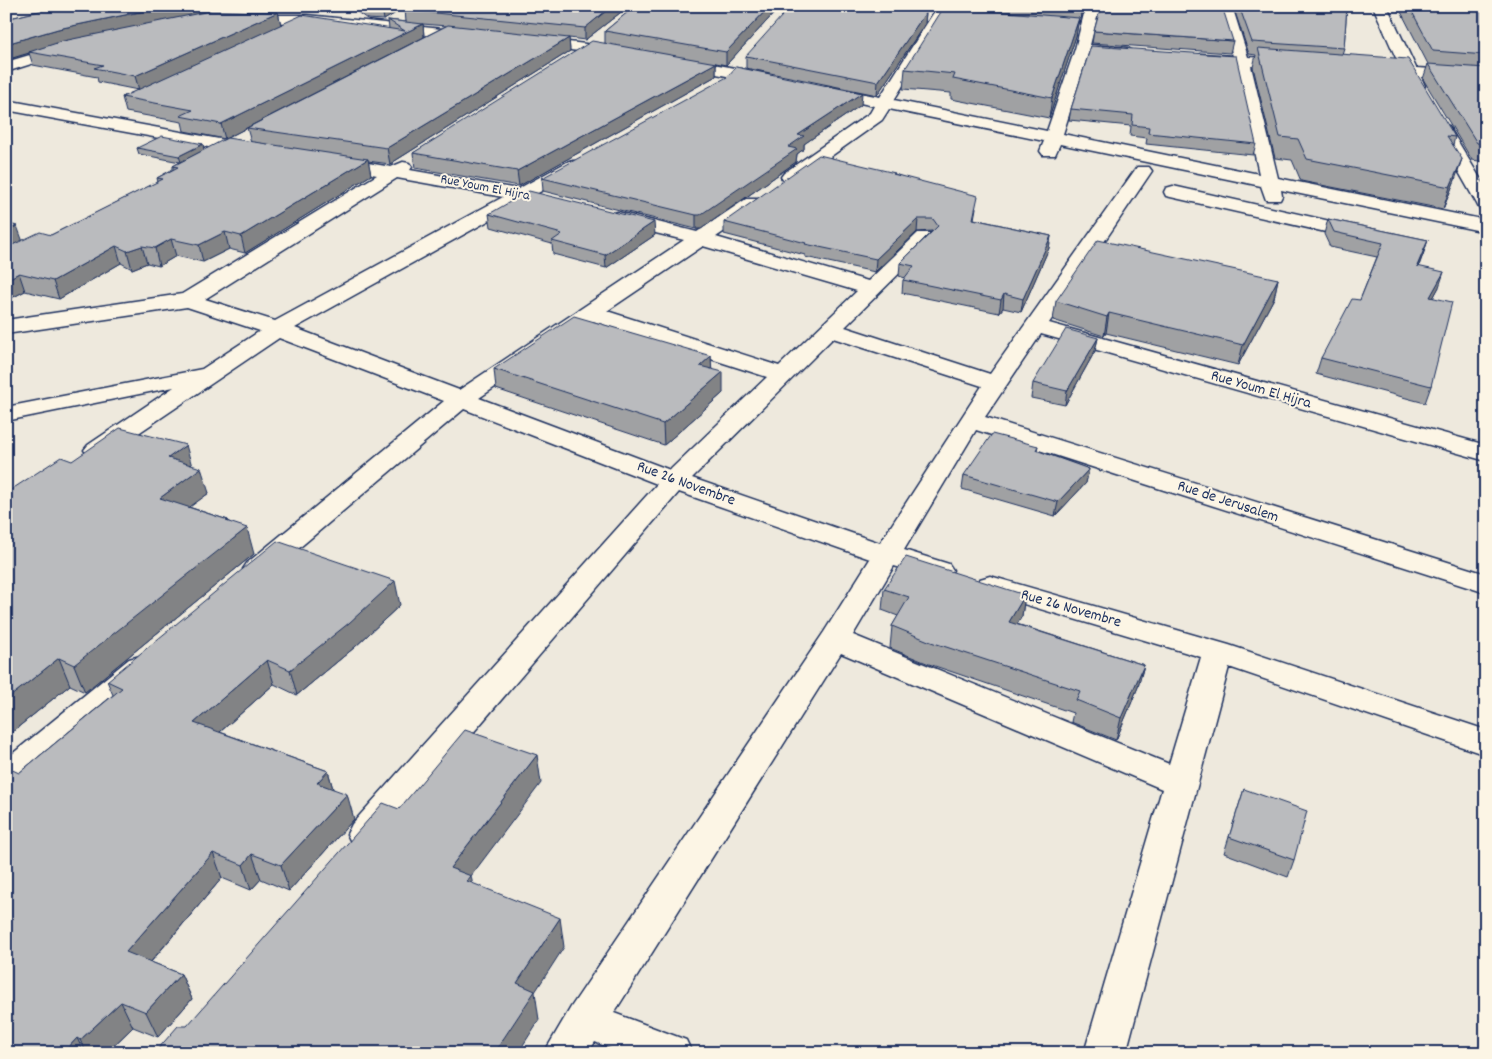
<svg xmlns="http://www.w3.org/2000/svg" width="1492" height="1059" font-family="Dekko,sans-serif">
	<rect width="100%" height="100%" fill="#eee9dd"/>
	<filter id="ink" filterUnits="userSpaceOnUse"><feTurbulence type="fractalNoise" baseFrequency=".02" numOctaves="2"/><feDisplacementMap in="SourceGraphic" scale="10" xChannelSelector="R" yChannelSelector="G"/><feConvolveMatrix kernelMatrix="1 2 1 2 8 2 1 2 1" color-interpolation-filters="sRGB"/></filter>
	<g filter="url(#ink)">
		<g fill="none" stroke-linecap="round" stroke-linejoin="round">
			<defs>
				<g id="minor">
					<path d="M777,6H827L833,10C827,17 783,12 777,6Z"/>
					<polygon points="938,6 952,6 894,100 1047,131 1075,49 1086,6 1100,6 1090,45 1128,48 1135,52 1128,56 1088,54 1063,134 1259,174 1235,65 1200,62 1193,58 1200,54 1233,56 1218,6 1232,6 1248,57 1292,60 1300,65 1292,70 1251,66 1278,178 1486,220 1486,232 1281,190 1282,196 1280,200 1266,200 1261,186 1060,144 1055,155 1043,155 1040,151 1044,141 889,109 882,120 796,181 784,181 781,177 784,173 870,113 874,106 819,94 817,91 819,88 825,86 880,97"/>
					<polygon points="1373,6 1387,6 1416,68 1486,72 1486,82 1421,77 1425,86 1417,91 1411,89 1405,76 1375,73 1372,70 1375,67 1400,67"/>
					<polygon points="243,15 307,15 471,32 478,36 471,40 307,23 238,22 236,19 238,16"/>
					<polygon points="534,38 620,48 627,52 620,56 529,45 527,42"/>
					<polygon points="67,44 74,48 72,51 6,72 6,62"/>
					<polygon points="680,58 768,74 776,79 768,84 675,66 672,63"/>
					<polygon points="6,100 252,145 258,146 261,150 258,154 252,155 6,110"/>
					<polygon points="1443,125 1449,126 1451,130 1486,188 1486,210 1479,208 1477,204 1435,130 1437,126"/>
					<path d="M334,157L391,167L403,162L409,163L412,167L410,170L518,189L569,161H581L584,165L581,169L536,194L537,196L535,200L524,201L295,328L459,390L684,240L611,222L608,218L611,214L618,212L697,232L746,199H760L762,203L760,207L716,237L868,281L918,233H932L935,237L932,241L845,327L990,374L1137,167H1149L1152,171L1049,323L1486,445V461L1041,334L985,417L1486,574V593L976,430L904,550L949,564L953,570L949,576L939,579L894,566L853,635L1169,764L1201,657L980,591L976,585L980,579L990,576L1229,645L1486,730V755L1229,667L1126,1053H1084L1162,789L841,653L614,1013L686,1040L692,1053H622L595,1042L588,1053H544L571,1007L824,632L870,559L679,492L378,844L365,848L352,844L347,834L352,824L657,484L464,409L267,575L257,578L247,575L243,569L247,563L444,401L279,338L106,455L97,458L88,455L84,450L88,445L174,387L6,421V407L202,369L260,331L187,307L6,334V320L182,294L377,175L328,166L325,162L328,158ZM397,178L503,197L275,321L205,299ZM703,246L857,291L779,366L607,311ZM593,321L767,377L670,470L479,398ZM833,338L982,386L880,543L692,478Z"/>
					<polygon points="1173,186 1361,228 1368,230 1371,234 1368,238 1361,240 1166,196 1164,192 1166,188"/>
					<polygon points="140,656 151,659 156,667 151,675 18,787 6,791 6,759 129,659"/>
				</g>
			</defs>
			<use href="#minor" stroke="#1b2f5e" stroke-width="3"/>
			<use href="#minor" fill="#fcf5e5" fill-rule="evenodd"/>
		</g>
		<g fill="#a0a1a3" stroke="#1b2f5e" fill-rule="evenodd">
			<path d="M60,6H209L210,11L278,12L281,25L389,29L388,20L406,22L405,10L411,6H629L585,40L569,38L570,51L390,164L368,161L371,175L245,253L229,249L203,262L176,256L159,266L147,263L132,269L121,263L59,299L25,291L6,301V223L22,241L51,235L158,182L157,178L173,169V166L180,162L139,154L137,148L203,144L204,150L251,142L247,128L424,37L225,139L184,131L182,122L126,112L122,97L138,90L98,82L97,77L33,65L29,53L6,60V19ZM423,24L446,26L424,37Z"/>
			<polygon points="349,6 407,6 384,20 367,19"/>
			<polygon points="635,6 778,6 778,9 726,65 716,63 716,76 519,186 415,168 413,153 605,43 605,31"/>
			<polygon points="864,6 936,6 932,12"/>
			<polygon points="950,6 1084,6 1080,23 1078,23 1076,36 1049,118 951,99 951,93 903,89 905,69 950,8"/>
			<polygon points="1233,6 1347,6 1344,48 1342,54 1455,137 1453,145 1455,180 1443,209 1301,181 1292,160 1275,158 1253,67 1256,55 1249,54"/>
			<polygon points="1398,6 1486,6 1486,162 1472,160 1423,79 1428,64"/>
			<polygon points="926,12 925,24 877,95 746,68 746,56"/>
			<polygon points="1094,31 1233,41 1230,53 1092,43"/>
			<polygon points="1091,46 1256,144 1253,155 1146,144 1147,138 1130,136 1131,126 1069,120 1071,109"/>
			<polygon points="861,105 804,144 804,149 797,154 796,162 701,229 696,229 543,191 542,178"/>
			<polygon points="895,174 976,208 974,219 1051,236 1049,248 1021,312 1003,308 999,313 902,293 903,280 905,278 899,276 900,263 932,231 917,232 875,272 805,257 805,255 724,234 724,222"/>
			<polygon points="489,214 655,235 606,268 553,254 552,244 491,227"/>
			<polygon points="1328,219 1428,240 1419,266 1439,287 1433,298 1431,386 1425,403 1316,374 1321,358 1360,300 1377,257 1330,247 1324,234"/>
			<polygon points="1278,279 1274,298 1238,365 1106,333 1104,336 1053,320 1056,301"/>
			<polygon points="1098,338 1095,351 1065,405 1031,398 1033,383"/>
			<polygon points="711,356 711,369 723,393 664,445 496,389 494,369"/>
			<polygon points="1486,411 1486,419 1484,418"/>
			<polygon points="1038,446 1037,450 1089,469 1086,483 1055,516 962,489 964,475"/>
			<polygon points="72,461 191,465 209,493 189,507 228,520 229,522 254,554 85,692 70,685 6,737"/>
			<polygon points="884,589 1025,595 1022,616 1017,624 1144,665 1138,687 1116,740 1071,722 1073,713 929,664 890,648 892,626 898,616 882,610"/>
			<polygon points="400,605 355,647 297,695 274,684 220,732 328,771 333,789 354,819 289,891 261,879 251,890 222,878 151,962 181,974 192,999 158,1037 133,1027 106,1053 6,1053 19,773 113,695 107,681"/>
			<polygon points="1244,789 1294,860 1288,877 1224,853"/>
		</g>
		<g fill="#828385" stroke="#1b2f5e">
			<polygon points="168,6 209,6 210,12 29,52 29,53 6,60 6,44 58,29"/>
			<polygon points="385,6 407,6 384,20 382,8"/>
			<polygon points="612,6 629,6 585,40 585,28"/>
			<polygon points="770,6 778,6 778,9 726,65 726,52"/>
			<polygon points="932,6 936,6 932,12"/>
			<polygon points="1083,6 1084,6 1080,23 1081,11"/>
			<polygon points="278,12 281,25 139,90 135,76"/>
			<polygon points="926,12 925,24 877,95 878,82"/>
			<polygon points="1079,18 1076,36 1049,118 1052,98"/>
			<polygon points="423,24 424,37 225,139 221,124"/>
			<polygon points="569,38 570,51 390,164 387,148"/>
			<polygon points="716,63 716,76 519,186 517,171"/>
			<polygon points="862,93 861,105 804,144 804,149 797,154 796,162 701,229 696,229 696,215 788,147 798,135"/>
			<polygon points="203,144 204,150 181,162 179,156"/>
			<polygon points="368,159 371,175 245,253 241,236"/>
			<polygon points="1462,159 1455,180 1443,209 1450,187"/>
			<polygon points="918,219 917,232 875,272 876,259"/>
			<polygon points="654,222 655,235 606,268 605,255"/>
			<polygon points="17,226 23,242 6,251 6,231"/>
			<polygon points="225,232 229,249 203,262 199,245"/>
			<polygon points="1051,236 1049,248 1021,312 1023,299"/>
			<polygon points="171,239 176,256 159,266 155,248"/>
			<polygon points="1428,240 1423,255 1412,281 1417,266"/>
			<polygon points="116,246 121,263 59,299 53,281"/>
			<polygon points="142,246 147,263 132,269 127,251"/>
			<polygon points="1444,272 1439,287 1425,313 1430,297"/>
			<polygon points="19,273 25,291 6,301 6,280"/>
			<polygon points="1278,279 1274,298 1238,365 1243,345"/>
			<polygon points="1004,294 1003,308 999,313 1001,300"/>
			<polygon points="1109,313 1106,333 1104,336 1107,317"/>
			<polygon points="1098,338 1095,351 1065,405 1067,391"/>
			<polygon points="711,356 712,376 700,366"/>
			<polygon points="723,372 723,393 664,445 663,424"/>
			<polygon points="186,445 193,470 168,458"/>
			<polygon points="201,468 209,493 168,523 160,498"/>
			<polygon points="1089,469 1086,483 1055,516 1058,502"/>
			<polygon points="228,520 233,539 247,528 254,554 85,692 74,665"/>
			<polygon points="395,581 400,605 355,647 297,695 290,670"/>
			<polygon points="1025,595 1022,616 1006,643 1009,622"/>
			<polygon points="59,658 70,685 6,737 6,700"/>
			<polygon points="267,660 274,684 203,747 194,723"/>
			<polygon points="1144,665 1138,687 1116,740 1121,718"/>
			<polygon points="537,755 541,783 471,876 477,905 450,868"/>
			<polygon points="328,771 335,796 317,783"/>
			<polygon points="347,794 354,819 289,891 281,865"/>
			<polygon points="213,853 222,878 137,978 126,952"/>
			<polygon points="252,854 261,879 251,890 243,865"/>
			<polygon points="560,918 564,947 535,992 539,1020 518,1053 494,1053 517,983"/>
			<polygon points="181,974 192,999 158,1037 146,1012"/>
			<polygon points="121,1002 133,1027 106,1053 87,1053 80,1040"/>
			<polygon points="77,1038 84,1053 63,1053"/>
		</g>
		<g fill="#babbbe" stroke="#1b2f5e">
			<polygon points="60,6 168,6 58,29 6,44 6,19"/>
			<polygon points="365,6 385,6 382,8"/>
			<polygon points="411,6 612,6 585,28 405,10"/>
			<polygon points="635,6 770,6 726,52 605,31"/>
			<polygon points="791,6 853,6 926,12 878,82 746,56"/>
			<polygon points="1018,6 1083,6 1081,11"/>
			<polygon points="1101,6 1222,6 1233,41 1094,31"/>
			<polygon points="1239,6 1347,6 1344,48 1252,42"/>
			<polygon points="1409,6 1486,6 1486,55 1433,51"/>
			<polygon points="944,7 1079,18 1052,98 953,79 955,74 905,69"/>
			<polygon points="210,11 278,12 135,76 94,68 103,65 29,52 63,41"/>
			<polygon points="302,15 405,31 388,20 423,24 221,124 180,116 193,110 122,97"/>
			<polygon points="448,25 569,38 387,148 247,128"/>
			<polygon points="592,41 716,63 517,171 413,153"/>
			<polygon points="1091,46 1236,56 1256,144 1148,133 1149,127 1132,125 1133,115 1071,109"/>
			<polygon points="1258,48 1408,59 1455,137 1447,136 1462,159 1450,187 1307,159 1298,139 1280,137"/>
			<polygon points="1428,64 1486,68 1486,144 1477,143"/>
			<polygon points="736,67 862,93 798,135 804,136 788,147 797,149 700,215 696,215 542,178 727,77"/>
			<polygon points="162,136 203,144 179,156 137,148"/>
			<polygon points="227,138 368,159 241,236 225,232 199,245 171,239 155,248 142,246 127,251 116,246 53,281 19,273 6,280 6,248 40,232 51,235 163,179 157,178 178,167 173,166"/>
			<polygon points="819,155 895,173 893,174 978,196 973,219 1051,236 1023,299 1004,294 1001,300 903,280 914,266 900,263 938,226 933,219 918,219 876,259 805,244 806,243 724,222"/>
			<polygon points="529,191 654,222 605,255 552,241 562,234 489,214"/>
			<polygon points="1328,219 1428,240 1417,266 1444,272 1430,297 1452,302 1431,386 1321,358 1352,299 1360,300 1383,243 1334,232"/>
			<polygon points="6,223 17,226 6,231"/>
			<polygon points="1098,240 1278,279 1243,345 1109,313 1107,317 1056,301"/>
			<polygon points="574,316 711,356 700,366 723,372 663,424 494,369"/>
			<polygon points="1066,329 1098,338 1067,391 1033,383"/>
			<polygon points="120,428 186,445 168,458 201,468 160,498 228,520 226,521 247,528 74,665 59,658 6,700 6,493 61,457 72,461"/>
			<polygon points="992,434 1038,446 1036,450 1089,469 1058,502 964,475"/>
			<polygon points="277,541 395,581 349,623 290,670 267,660 194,723 328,771 317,783 347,794 281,865 252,854 243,865 213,853 126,952 181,974 146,1012 121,1002 80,1040 77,1038 63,1053 6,1053 6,767 19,773 122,688 107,681"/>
			<polygon points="906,557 1025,595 1009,622 1144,665 1121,718 1076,700 1080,691 931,642 892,626 909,597 884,589"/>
			<polygon points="465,730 537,755 450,868 471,876 467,881 560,918 517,983 535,991 494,1053 163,1053 157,1050 178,1026 187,1026 383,803 399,809"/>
			<polygon points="1244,789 1307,811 1294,860 1229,837"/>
		</g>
	</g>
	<g text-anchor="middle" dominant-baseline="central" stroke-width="4" stroke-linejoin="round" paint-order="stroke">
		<g font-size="14" fill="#1b2f5e" stroke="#fcf5e5">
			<text transform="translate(485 188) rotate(11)">Rue Youm El Hijra</text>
		</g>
		<g font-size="16" fill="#1b2f5e" stroke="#fcf5e5">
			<text transform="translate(1261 390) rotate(16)">Rue Youm El Hijra</text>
			<text transform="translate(686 484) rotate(20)">Rue 26 Novembre</text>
			<text transform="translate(1228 502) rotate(18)">Rue de Jerusalem</text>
			<text transform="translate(1071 609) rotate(16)">Rue 26 Novembre</text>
		</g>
	</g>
	<rect width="1492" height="1059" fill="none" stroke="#fcf5e5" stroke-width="25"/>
	<rect x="12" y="12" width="1467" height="1034" fill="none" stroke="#1b2f5e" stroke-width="2" filter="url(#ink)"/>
</svg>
